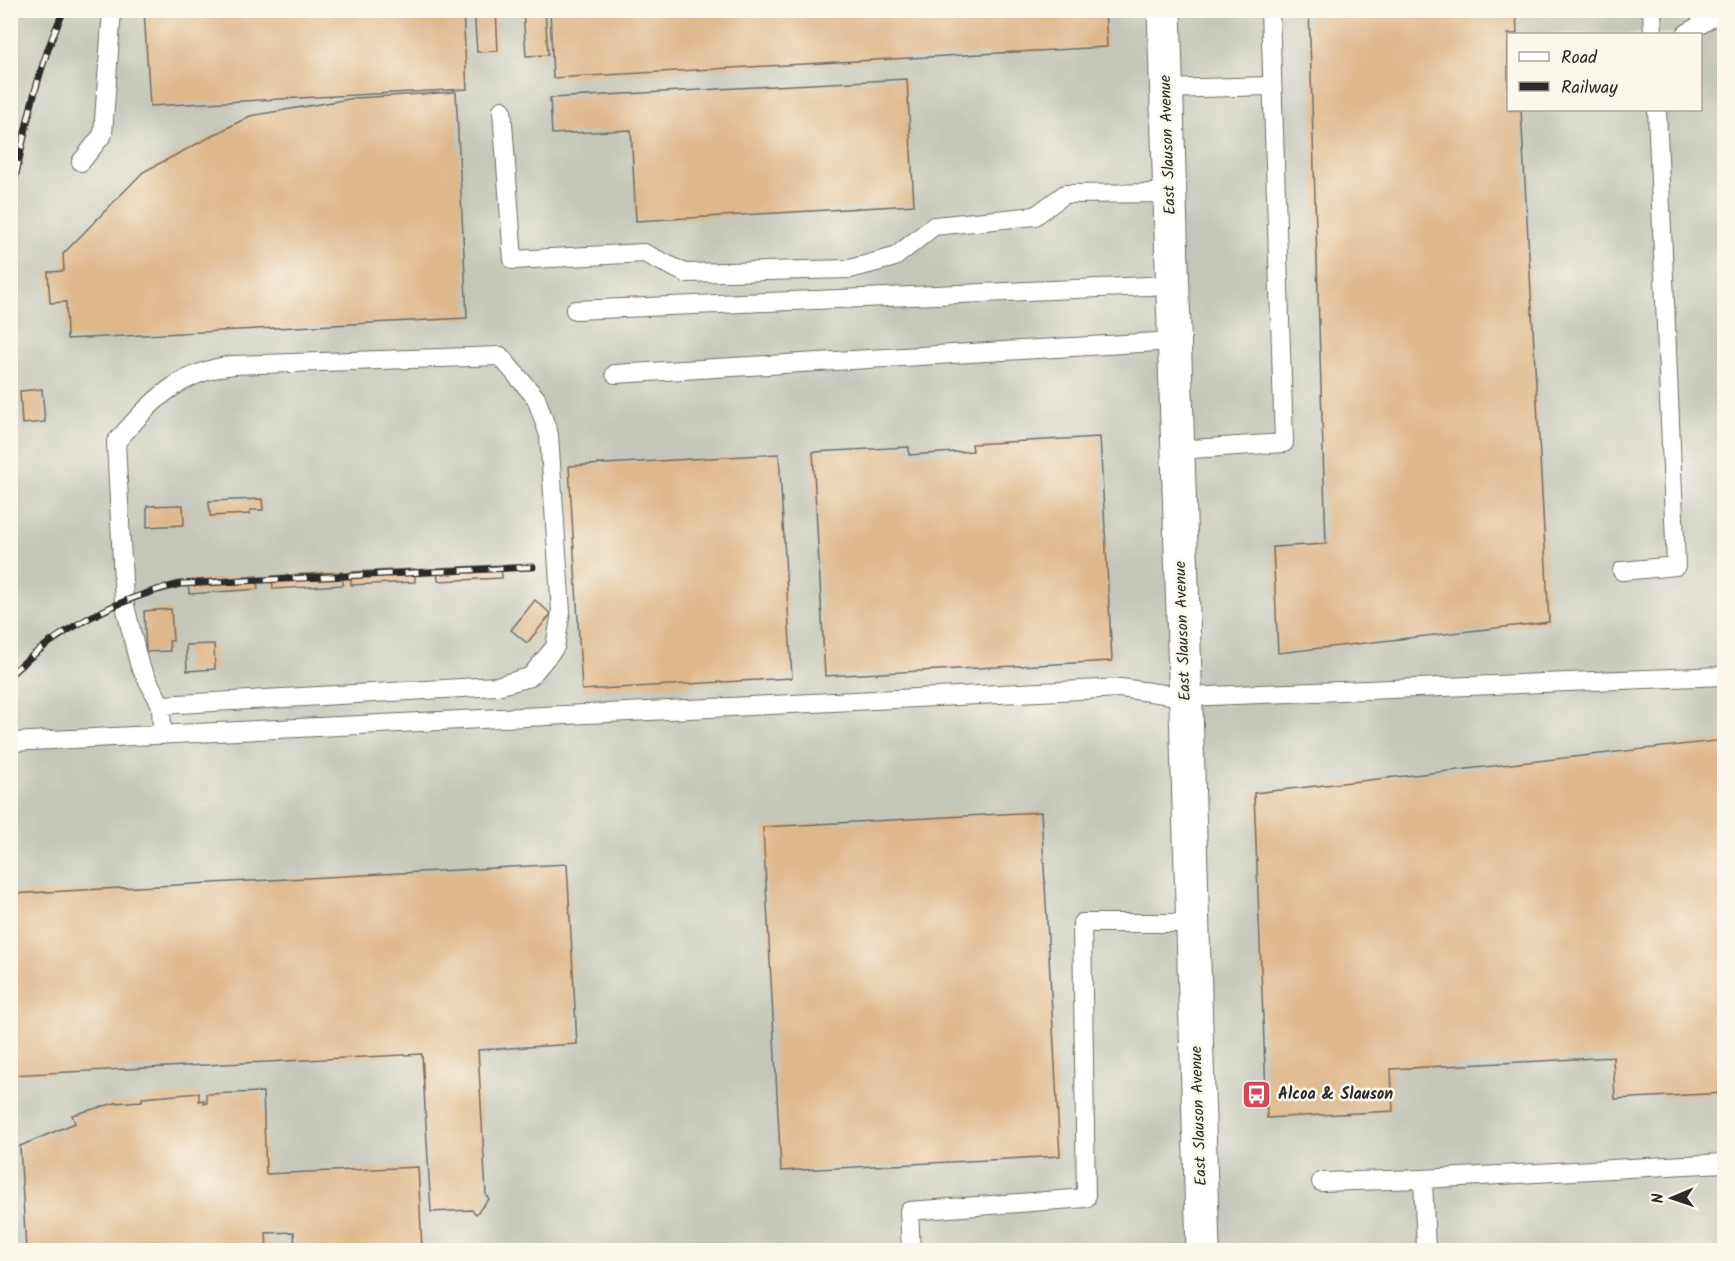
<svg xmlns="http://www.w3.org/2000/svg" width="1735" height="1261" font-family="Kalam,sans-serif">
	<rect width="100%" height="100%" fill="#fbf7ec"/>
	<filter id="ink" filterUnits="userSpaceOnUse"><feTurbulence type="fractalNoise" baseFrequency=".0167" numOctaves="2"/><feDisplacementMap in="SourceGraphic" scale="12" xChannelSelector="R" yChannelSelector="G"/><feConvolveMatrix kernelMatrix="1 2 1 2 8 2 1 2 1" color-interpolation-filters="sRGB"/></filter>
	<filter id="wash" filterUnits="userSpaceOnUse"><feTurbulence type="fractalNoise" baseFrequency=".008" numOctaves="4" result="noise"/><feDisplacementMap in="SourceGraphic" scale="24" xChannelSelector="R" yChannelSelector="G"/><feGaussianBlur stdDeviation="1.35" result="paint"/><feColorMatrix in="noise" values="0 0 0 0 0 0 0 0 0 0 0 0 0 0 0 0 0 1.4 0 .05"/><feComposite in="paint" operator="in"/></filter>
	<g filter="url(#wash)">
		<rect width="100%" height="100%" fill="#f5e8d1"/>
		<path fill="#c4c6b9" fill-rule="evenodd" d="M11,11H1724V1250H11ZM1508,34H1700V110H1508Z"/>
		<g id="blocks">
			<g fill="#deb78b">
				<polygon points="10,10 17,10 12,41 10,41"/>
				<polygon points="144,10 463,10 467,89 150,106"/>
				<polygon points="474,10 496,10 498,51 477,52"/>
				<polygon points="523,10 545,10 548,55 526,56"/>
				<polygon points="550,10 1105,10 1107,47 553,78"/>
				<polygon points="1309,10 1516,10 1517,34 1508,34 1508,110 1521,110 1549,622 1278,653 1273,547 1326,544"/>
				<polygon points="907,79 914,205 636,221 631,130 552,134 550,98"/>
				<polygon points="456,92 467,318 67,339 66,302 50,303 48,272 64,271 63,254 143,172 250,116 355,98"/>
				<polygon points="42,389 45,422 22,424 20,391"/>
				<polygon points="1100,437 1112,661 825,676 813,452 909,447 909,455 973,451 972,444"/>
				<polygon points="779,454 792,678 582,690 569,466"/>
				<polygon points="262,499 263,510 250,510 250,514 210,516 209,501"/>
				<polygon points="183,505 184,525 147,527 147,506"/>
				<polygon points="501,565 502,578 438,581 437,568"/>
				<polygon points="415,569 415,582 351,585 351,572"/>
				<polygon points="342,572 343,585 273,589 272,576"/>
				<polygon points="257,576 258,589 189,594 188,581"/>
				<polygon points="535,600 551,614 527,643 511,630"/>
				<polygon points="171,609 173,641 169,641 170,651 146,652 144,611"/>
				<polygon points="214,644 215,669 187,671 186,645"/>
				<polygon points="1724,740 1724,1093 1615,1099 1613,1057 1391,1069 1393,1111 1267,1118 1254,793"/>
				<polygon points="1041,812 1060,1156 781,1171 763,827"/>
				<polygon points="567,864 577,1044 478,1050 486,1195 489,1199 476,1214 472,1210 431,1212 422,1054 10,1075 10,894"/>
				<polygon points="263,1092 266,1174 418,1167 422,1250 295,1250 294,1232 266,1233 267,1250 26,1250 20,1146 75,1123 72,1115 115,1103 142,1101 142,1098 199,1093 199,1101 204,1100 204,1104 207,1103 206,1094"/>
			</g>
		</g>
	</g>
	<g filter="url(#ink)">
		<use href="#blocks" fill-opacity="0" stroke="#726d65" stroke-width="1.5"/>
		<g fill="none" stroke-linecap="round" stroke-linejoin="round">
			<defs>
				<g id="lane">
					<polyline points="1652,10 1653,34"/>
					<polyline points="1686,34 1723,10"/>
					<polyline points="1166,89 1270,86"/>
					<polyline points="502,110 513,260 644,253 685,273 850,269 895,257 934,226 1035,216 1065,194 1169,193"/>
					<polyline points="81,162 103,134 112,10"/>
					<polyline points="575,310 1172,285"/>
					<polyline points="615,374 1174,341"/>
					<polyline points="1177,450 1284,443 1270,10"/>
					<polyline points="1622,571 1676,566 1657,110"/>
					<path d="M161,705L497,686L530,677L555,647L561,612L549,435L536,398L500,356L233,365C177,373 152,401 116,442L124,601L139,664L161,705L162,735"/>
					<polyline points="10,742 1121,688 1185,697 1724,676"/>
					<polyline points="1321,1182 1423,1179"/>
					<polyline points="911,1250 909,1211 1086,1198 1082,923 1193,923"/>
					<polyline points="1426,1250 1423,1179 1724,1163"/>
				</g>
				<polyline id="primary" points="1164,10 1203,1250"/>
			</defs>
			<use href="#lane" stroke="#726d65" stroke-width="20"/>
			<use href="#primary" stroke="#726d65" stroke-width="35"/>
			<use href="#lane" stroke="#fff" stroke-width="18"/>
			<use href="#primary" stroke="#fff" stroke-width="33"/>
			<defs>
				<g id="rail">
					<path d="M10,203C24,137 35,72 64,10"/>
					<path d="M10,675C59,629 115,599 180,584L533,567"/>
				</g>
			</defs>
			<use href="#rail" stroke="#2b2b2b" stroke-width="7"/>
			<use href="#rail" stroke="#fbf7ec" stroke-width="4.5" stroke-dasharray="14" stroke-linecap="butt"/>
		</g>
	</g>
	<defs>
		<symbol id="bus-square" viewBox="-11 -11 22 22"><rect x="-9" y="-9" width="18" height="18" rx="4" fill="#d1495b" stroke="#fbf7ec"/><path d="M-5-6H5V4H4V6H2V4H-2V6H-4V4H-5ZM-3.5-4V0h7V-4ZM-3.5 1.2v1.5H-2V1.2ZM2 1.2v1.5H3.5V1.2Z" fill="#fff"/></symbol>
	</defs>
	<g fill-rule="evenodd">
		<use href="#bus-square" x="1240" y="1078" width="33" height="33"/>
	</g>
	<g text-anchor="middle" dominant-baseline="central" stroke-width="5" stroke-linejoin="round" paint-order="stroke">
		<g font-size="16" fill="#2b2b2b" stroke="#fbf7ec">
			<text transform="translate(1168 145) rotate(-92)">East Slauson Avenue</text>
			<text transform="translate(1183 631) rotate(-92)">East Slauson Avenue</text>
			<text transform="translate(1199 1116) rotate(-92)">East Slauson Avenue</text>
		</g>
		<g font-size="16" font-weight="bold" fill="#2b2b2b" stroke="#fbf7ec" text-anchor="start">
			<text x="1278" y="1094">Alcoa &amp; Slauson</text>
		</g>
	</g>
	<rect width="1735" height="1261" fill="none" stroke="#fbf7ec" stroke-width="36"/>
	<rect x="1507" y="33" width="195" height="78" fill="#fbf7ec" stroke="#a8a59f" stroke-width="1.5"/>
	<rect x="1519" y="52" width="30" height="9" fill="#ffffff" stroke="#a8a59f" stroke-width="1.5"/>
	<text x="1561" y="63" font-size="18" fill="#2b2b2b">Road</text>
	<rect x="1519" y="82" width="30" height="9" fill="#2b2b2b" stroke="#a8a59f" stroke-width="1.5"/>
	<text x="1561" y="93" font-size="18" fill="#2b2b2b">Railway</text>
	<g transform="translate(1672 1198) rotate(268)" stroke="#fbf7ec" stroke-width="4.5" paint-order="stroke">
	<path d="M0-4.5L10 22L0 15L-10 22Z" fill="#2b2b2b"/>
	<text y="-9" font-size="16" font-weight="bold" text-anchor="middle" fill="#2b2b2b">N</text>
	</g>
</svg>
